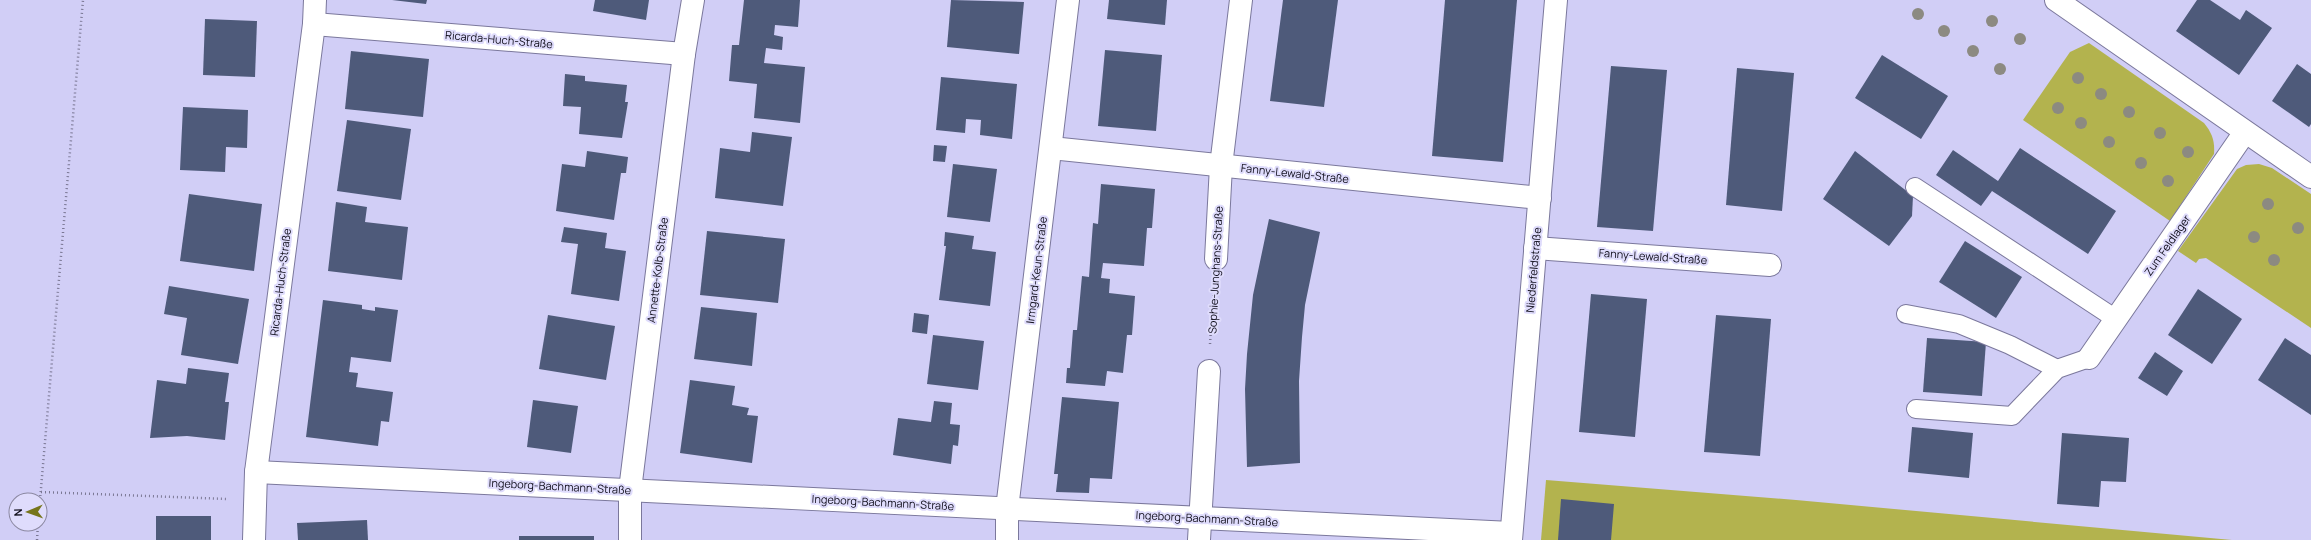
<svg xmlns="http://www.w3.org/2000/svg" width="2311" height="540" font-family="Manrope,sans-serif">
	<rect width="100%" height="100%" fill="#d1cef6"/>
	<g fill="#b3b34e">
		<path d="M2089,43L2204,123C2212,133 2215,141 2214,154L2170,221L2023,120L2070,52Z"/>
		<polygon points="2259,164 2272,168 2311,194 2311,328 2206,258 2199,259 2196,263 2178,251 2237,169 2246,165"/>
		<polygon points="1546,480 1796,500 2232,540 1541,540"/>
	</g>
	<g fill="#4e5a7a">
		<polygon points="392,0 427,0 426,4"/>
		<polygon points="595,0 649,0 646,20 593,11"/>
		<polygon points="744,0 800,0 798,27 775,25 774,35 783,37 782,50 766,48 764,63 805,67 800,123 754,118 757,84 729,81 732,45 739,45"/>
		<polygon points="951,0 1024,2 1019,54 947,47"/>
		<polygon points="1109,0 1167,0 1165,25 1107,19"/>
		<polygon points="1283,0 1338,0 1324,107 1270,101"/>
		<polygon points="1445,0 1517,0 1503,162 1432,156"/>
		<polygon points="2197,0 2210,0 2240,20 2246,10 2272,28 2239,75 2176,31"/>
		<polygon points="205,19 257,21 255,77 203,75"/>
		<polygon points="1105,50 1162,55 1156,131 1098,126"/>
		<polygon points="351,51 429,59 423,117 345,109"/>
		<polygon points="1882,55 1948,96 1921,139 1855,98"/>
		<polygon points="2297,64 2311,74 2311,124 2309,127 2272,101"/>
		<polygon points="1611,66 1667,70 1653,231 1597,227"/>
		<polygon points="1737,68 1794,73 1782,211 1726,205"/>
		<polygon points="565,74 585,76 585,81 627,85 625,102 628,102 622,138 579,134 581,107 563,106"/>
		<polygon points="941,77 1017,84 1012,139 980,135 981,120 966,119 965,133 936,130"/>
		<polygon points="183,107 248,110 247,148 226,147 225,172 180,170"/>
		<polygon points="347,120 411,129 401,200 337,191"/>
		<polygon points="752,132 792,137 783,206 715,198 720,148 750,152"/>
		<polygon points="934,145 947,146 945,162 933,161"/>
		<polygon points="2020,148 2116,211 2088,254 1992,191 1981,206 1936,175 1953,150 1998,181"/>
		<polygon points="587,151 628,157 626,173 621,173 614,220 556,211 562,164 585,167"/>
		<polygon points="1855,151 1913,196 1912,216 1889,246 1823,199"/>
		<polygon points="953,164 997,169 990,222 947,217"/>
		<polygon points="1101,184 1155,189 1152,228 1147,228 1144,266 1103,263 1101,278 1110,279 1109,293 1135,296 1132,335 1127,335 1123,373 1107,371 1105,386 1066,383 1067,368 1070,368 1073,330 1077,330 1082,276 1089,277 1093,223 1098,224"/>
		<polygon points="189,194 262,204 254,271 180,261"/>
		<polygon points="336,202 367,207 365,222 408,227 402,280 328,271"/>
		<polygon points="1269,219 1320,232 1305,305 1302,337 1299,381 1300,463 1247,467 1245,389 1247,354 1253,295"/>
		<polygon points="564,227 607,233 605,248 626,251 619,301 571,294 578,244 561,242"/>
		<polygon points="707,231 785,239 778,303 700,295"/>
		<polygon points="945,232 974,236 972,249 996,252 990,306 939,300 946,246 944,246"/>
		<polygon points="1965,241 2022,277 1996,318 1939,282"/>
		<polygon points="169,286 249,299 238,364 181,355 187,318 164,314"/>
		<polygon points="2198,289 2242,319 2212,364 2168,335"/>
		<polygon points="1591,294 1647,299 1635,437 1579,432"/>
		<polygon points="323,300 362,305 362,309 375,311 375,307 398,310 391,362 351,357 349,372 358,373 356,387 393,392 389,422 381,421 378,446 306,437"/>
		<polygon points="701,307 757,313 752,366 694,359"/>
		<polygon points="914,313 929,315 927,334 912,332"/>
		<polygon points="548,315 615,326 606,380 539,369"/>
		<polygon points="1716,315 1771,319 1760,456 1704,452"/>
		<polygon points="933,335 984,341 978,390 927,384"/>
		<polygon points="1927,338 1986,342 1982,396 1923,392"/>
		<polygon points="2285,338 2311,355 2311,415 2258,380"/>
		<polygon points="2155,352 2183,371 2167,396 2138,378"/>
		<polygon points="188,368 229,373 225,402 229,402 225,440 187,436 150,438 157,380 186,384"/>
		<polygon points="690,380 735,386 732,405 749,408 747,415 758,416 752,463 680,453"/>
		<polygon points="1062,397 1119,402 1112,479 1090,478 1089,493 1056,492 1058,474 1054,474"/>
		<polygon points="533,400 578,406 571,453 527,447"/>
		<polygon points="934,401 952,403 950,424 960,425 958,446 953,445 951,464 893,455 898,418 931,422"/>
		<polygon points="1912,427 1973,433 1969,478 1908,472"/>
		<polygon points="2062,433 2129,438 2126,482 2101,481 2099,507 2057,504"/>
		<polygon points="1561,499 1614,504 1611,540 1558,540"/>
		<rect x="156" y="516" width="55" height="24"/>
		<polygon points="367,520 368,540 298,540 297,523"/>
		<rect x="519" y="536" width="75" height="4"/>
	</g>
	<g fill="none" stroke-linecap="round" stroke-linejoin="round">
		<defs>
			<g id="service">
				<polyline points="1915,187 2116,319"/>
				<polyline points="1906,314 1959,324 2010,345 2057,369"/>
				<polyline points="1916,409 2012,416 2057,369 2089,358"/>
			</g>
			<g id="minor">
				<polyline points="2056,0 2311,177"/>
				<polyline points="314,24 684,54"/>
				<polyline points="1051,148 1540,198"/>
				<polyline points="1535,248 1770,265"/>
				<polyline points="1216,259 1221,166 1241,0"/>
				<polyline points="2089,358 2245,132"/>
				<polyline points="256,472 1511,533"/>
				<polyline points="254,540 256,472 314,24 315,0"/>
				<polyline points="630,540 630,490 684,54 693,0"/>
				<polyline points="1007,540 1007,509 1068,0"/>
				<polyline points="1199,540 1209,371"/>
				<polyline points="1511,540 1556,0"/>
			</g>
		</defs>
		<use href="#service" stroke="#7b789c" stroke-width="20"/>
		<use href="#minor" stroke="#7b789c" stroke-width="24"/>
		<g stroke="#7a7793" stroke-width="2.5" stroke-dasharray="1 3" stroke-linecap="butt">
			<polyline points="1210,344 1214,285"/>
			<polyline points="41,492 227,499"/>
			<polyline points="40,500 83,0"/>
			<polyline points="37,540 38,524"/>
		</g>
		<use href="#service" stroke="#fff" stroke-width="18"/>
		<use href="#minor" stroke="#fff" stroke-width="22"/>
	</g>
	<g fill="#8c8a81">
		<circle cx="1918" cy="14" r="6"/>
		<circle cx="1992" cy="21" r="6"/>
		<circle cx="1944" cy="31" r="6"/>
		<circle cx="2020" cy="39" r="6"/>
		<circle cx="1973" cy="51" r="6"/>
		<circle cx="2000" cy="69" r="6"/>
		<circle cx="2078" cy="78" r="6"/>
		<circle cx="2101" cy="94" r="6"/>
		<circle cx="2058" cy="108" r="6"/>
		<circle cx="2129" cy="112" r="6"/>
		<circle cx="2081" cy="123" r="6"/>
		<circle cx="2160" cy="133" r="6"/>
		<circle cx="2109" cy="142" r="6"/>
		<circle cx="2188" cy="152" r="6"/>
		<circle cx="2141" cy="163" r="6"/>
		<circle cx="2168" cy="181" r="6"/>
		<circle cx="2268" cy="204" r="6"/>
		<circle cx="2298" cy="228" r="6"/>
		<circle cx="2254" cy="237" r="6"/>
		<circle cx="2274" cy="260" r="6"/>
	</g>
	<g text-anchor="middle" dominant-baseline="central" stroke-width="4" stroke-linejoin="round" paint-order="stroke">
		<g font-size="11" fill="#0d0b18" stroke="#dfdcfc">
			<text transform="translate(499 39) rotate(5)">Ricarda-Huch-Straße</text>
			<text transform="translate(1295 173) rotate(6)">Fanny-Lewald-Straße</text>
			<text transform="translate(2167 245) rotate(-55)">Zum Feldlager</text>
			<text transform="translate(1653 256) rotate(4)">Fanny-Lewald-Straße</text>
			<text transform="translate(657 270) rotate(-83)">Annette-Kolb-Straße</text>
			<text transform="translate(1036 270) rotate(-83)">Irmgard-Keun-Straße</text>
			<text transform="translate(1215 270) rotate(-87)">Sophie-Junghans-Straße</text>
			<text transform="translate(1533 270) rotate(-85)">Niederfeldstraße</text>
			<text transform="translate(280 282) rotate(-83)">Ricarda-Huch-Straße</text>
			<text transform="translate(560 486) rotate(3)">Ingeborg-Bachmann-Straße</text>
			<text transform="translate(883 502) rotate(3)">Ingeborg-Bachmann-Straße</text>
			<text transform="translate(1207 518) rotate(3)">Ingeborg-Bachmann-Straße</text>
		</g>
	</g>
	<g transform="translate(28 512) rotate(268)"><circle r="19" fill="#dfdcfc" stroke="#8b88a1"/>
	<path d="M0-3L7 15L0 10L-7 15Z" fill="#76751a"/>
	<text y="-6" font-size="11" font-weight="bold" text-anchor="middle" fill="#0d0b18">N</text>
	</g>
</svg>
